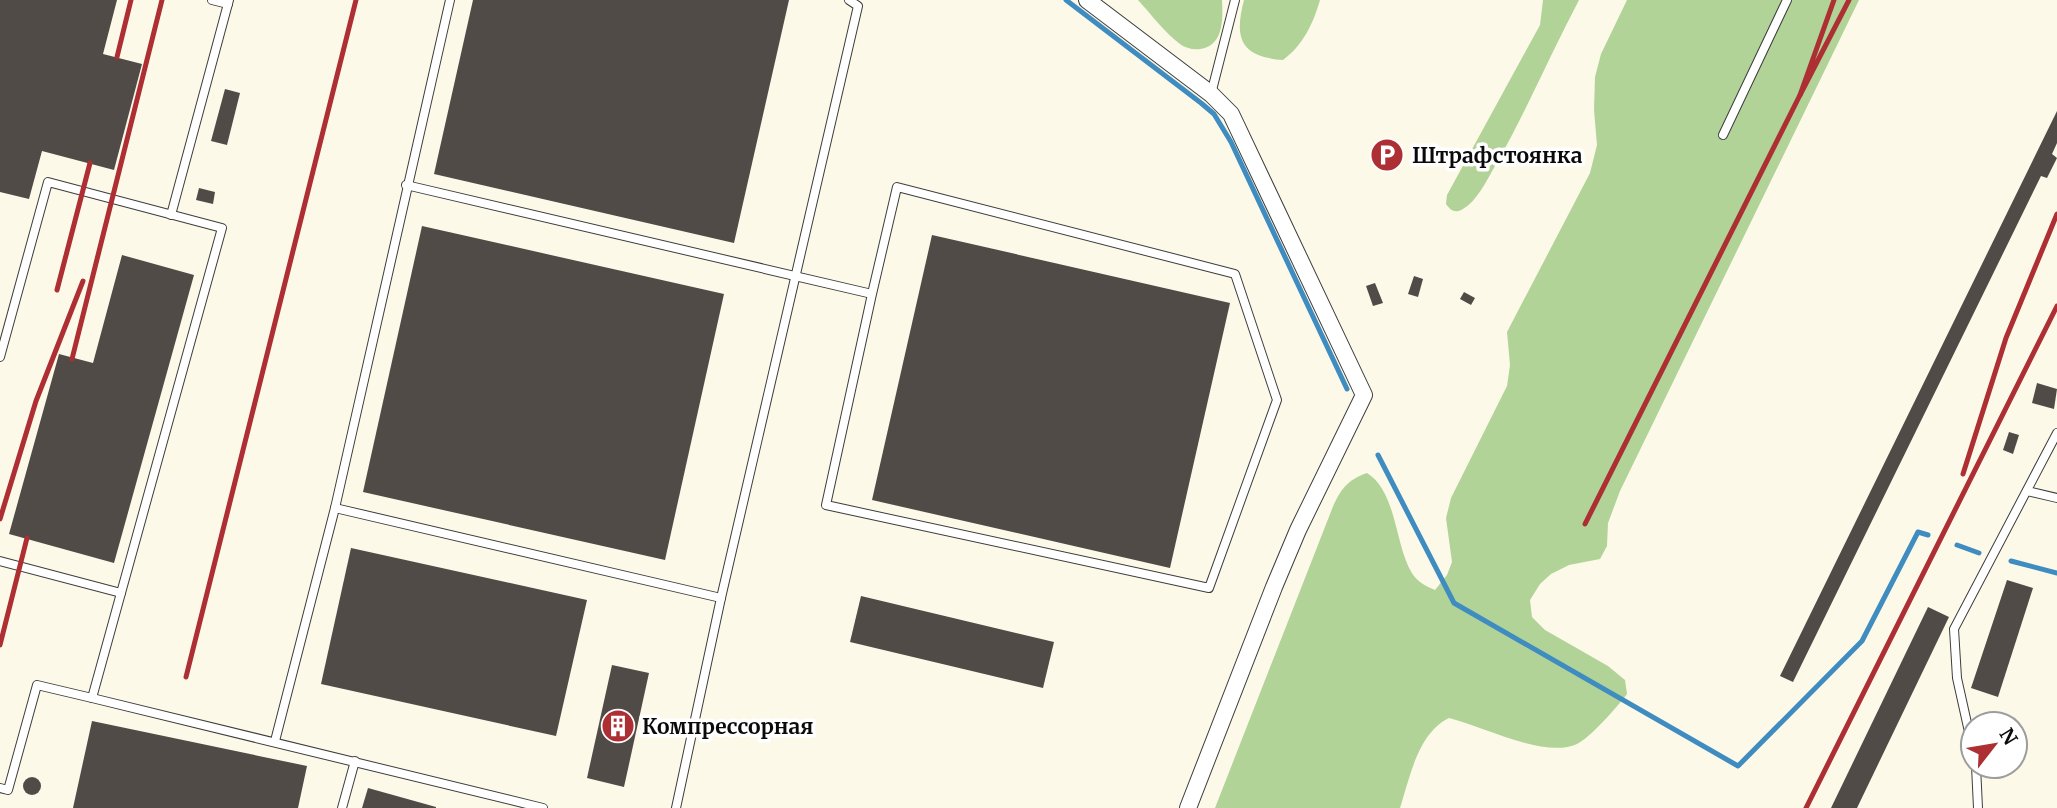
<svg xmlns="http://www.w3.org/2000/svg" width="2057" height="808" font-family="Merriweather,serif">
	<rect width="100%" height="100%" fill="#fdf9e9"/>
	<g fill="#b1d397">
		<path d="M1138,0H1222C1223,18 1224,46 1200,49C1193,50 1185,48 1180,44C1164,32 1151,14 1138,0Z"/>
		<path d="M1244,0H1320C1313,24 1303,45 1283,60C1240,57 1234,38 1244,0Z"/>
		<path d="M1543,0H1579C1550,55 1526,112 1495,166C1487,180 1477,201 1463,209C1455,214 1450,210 1446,204L1447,195L1540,25Z"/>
		<path d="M1627,0H1859L1620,491L1608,523L1607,546L1600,559L1569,565L1551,574L1540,584L1530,600L1532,617L1545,630L1608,666L1625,680L1627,694C1618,706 1590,738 1577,744C1544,759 1483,726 1449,718C1418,733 1410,777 1400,808H1215L1332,509C1340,490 1347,480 1367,473C1401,494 1394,562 1420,582C1424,585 1430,588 1435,590L1447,575L1452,562L1446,518L1451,498L1507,386L1510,365L1507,332L1590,173L1597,145L1594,110L1595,77L1601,54Z"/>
	</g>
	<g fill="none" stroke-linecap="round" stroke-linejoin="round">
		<g stroke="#3f8cc1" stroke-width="5">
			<polyline points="1066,0 1201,103 1214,114 1231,142 1347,389"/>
			<polyline points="1378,455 1454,603 1738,766 1862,641 1918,532 1928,535"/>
			<polyline points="1957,545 1979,553"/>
			<polyline points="2011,561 2057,573"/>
		</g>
	</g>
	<g fill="#514b47">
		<polygon points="0,0 117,0 103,54 142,64 114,170 42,151 29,199 0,192"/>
		<polygon points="473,0 789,0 734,243 434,174"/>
		<polygon points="225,89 240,93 227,145 211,141"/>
		<polygon points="2057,111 2057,143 2052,154 2057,158 2047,178 2041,176 1793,682 1780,676"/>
		<polygon points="199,188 215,192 213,204 196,200"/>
		<polygon points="422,226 724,294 665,560 363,492"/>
		<polygon points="932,235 1230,303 1170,568 872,500"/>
		<polygon points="122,255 194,275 114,563 9,534 59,354 93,363"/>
		<polygon points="1414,276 1423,279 1418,297 1408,294"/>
		<polygon points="1375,283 1383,303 1373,306 1366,286"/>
		<polygon points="1464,292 1475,298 1471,305 1460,299"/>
		<polygon points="2037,383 2057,389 2054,409 2032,403"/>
		<polygon points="2009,432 2019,435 2013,454 2003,450"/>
		<polygon points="351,548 587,600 556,736 321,684"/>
		<polygon points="2007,580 2033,588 1998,697 1971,688"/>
		<polygon points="861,596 1054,642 1043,688 850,642"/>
		<polygon points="1928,607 1949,617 1857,808 1831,808"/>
		<polygon points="612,665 649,673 624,787 587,778"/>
		<polygon points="92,721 307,766 298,808 73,808"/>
		<circle cx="32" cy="786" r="9"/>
		<polygon points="368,788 436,807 436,808 362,808"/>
	</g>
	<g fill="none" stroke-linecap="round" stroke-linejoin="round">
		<defs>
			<g id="lane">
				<polyline points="212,0 228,4"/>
				<polyline points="1211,94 1235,0"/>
				<polyline points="1723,135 1787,0"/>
				<polyline points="406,185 872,294 826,505 1209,588 1277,400 1235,274 897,187 872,294"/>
				<polyline points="171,215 229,0"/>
				<polyline points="0,357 48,182 222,228 121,593 0,561"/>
				<polyline points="2027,491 2057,498"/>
				<polyline points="335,508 721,598"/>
				<polyline points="121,593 92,698 543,808"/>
				<polyline points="275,741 335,508 450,0"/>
				<polyline points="1973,750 1957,678 1954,629 2057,433"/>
				<polyline points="1976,766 1978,808"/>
				<polyline points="0,788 8,790 37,685 92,698"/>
				<polyline points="342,808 355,761"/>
				<polyline points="676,808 721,598 858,6 849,0"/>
			</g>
			<polyline id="street" points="1087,0 1211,94 1231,114 1364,395 1298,530 1274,587 1188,808"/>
		</defs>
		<use href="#lane" stroke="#3d3d3d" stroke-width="10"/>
		<use href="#street" stroke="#3d3d3d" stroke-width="18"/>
		<use href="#lane" stroke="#fff" stroke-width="8"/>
		<use href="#street" stroke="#fff" stroke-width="16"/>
		<g stroke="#ad2f33" stroke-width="5">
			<polyline points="1834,0 1800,95 1849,0"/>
			<polyline points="117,57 131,0"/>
			<polyline points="57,290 90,163"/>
			<polyline points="72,359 162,0"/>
			<polyline points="1963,474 2006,338 2057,214"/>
			<polyline points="0,519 36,401 83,281"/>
			<polyline points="1585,524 1800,95"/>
			<polyline points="0,645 27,538"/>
			<polyline points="186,677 356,0"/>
			<polyline points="1806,808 2057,306"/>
		</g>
	</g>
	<defs>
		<symbol id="parking-disc" viewBox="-11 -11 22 22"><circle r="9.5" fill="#ad2f33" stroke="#fff"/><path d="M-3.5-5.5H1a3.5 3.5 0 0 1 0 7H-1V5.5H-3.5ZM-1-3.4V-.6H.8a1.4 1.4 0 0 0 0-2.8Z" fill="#fff"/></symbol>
		<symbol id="building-disc" viewBox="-11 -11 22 22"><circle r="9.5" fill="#ad2f33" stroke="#fff"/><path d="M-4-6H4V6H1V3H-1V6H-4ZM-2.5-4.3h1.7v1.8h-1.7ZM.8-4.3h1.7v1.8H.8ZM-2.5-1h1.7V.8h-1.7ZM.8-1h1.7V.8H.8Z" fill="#fff"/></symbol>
	</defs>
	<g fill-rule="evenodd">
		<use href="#parking-disc" x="1368" y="136" width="38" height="38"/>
		<use href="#building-disc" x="599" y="707" width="38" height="38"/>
	</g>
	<g text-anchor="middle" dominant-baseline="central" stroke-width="7" stroke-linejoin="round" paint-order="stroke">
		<g font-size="21" font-weight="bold" fill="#0a0a0a" stroke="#fff" text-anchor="start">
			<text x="1412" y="155">Штрафстоянка</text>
			<text x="642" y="726">Компрессорная</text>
		</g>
	</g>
	<g transform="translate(1994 745) rotate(59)"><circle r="33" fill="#ffffff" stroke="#9d9d9d" stroke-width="2"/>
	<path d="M0-5L12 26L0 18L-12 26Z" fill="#ad2f33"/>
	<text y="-10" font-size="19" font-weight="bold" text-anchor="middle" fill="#0a0a0a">N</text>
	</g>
</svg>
